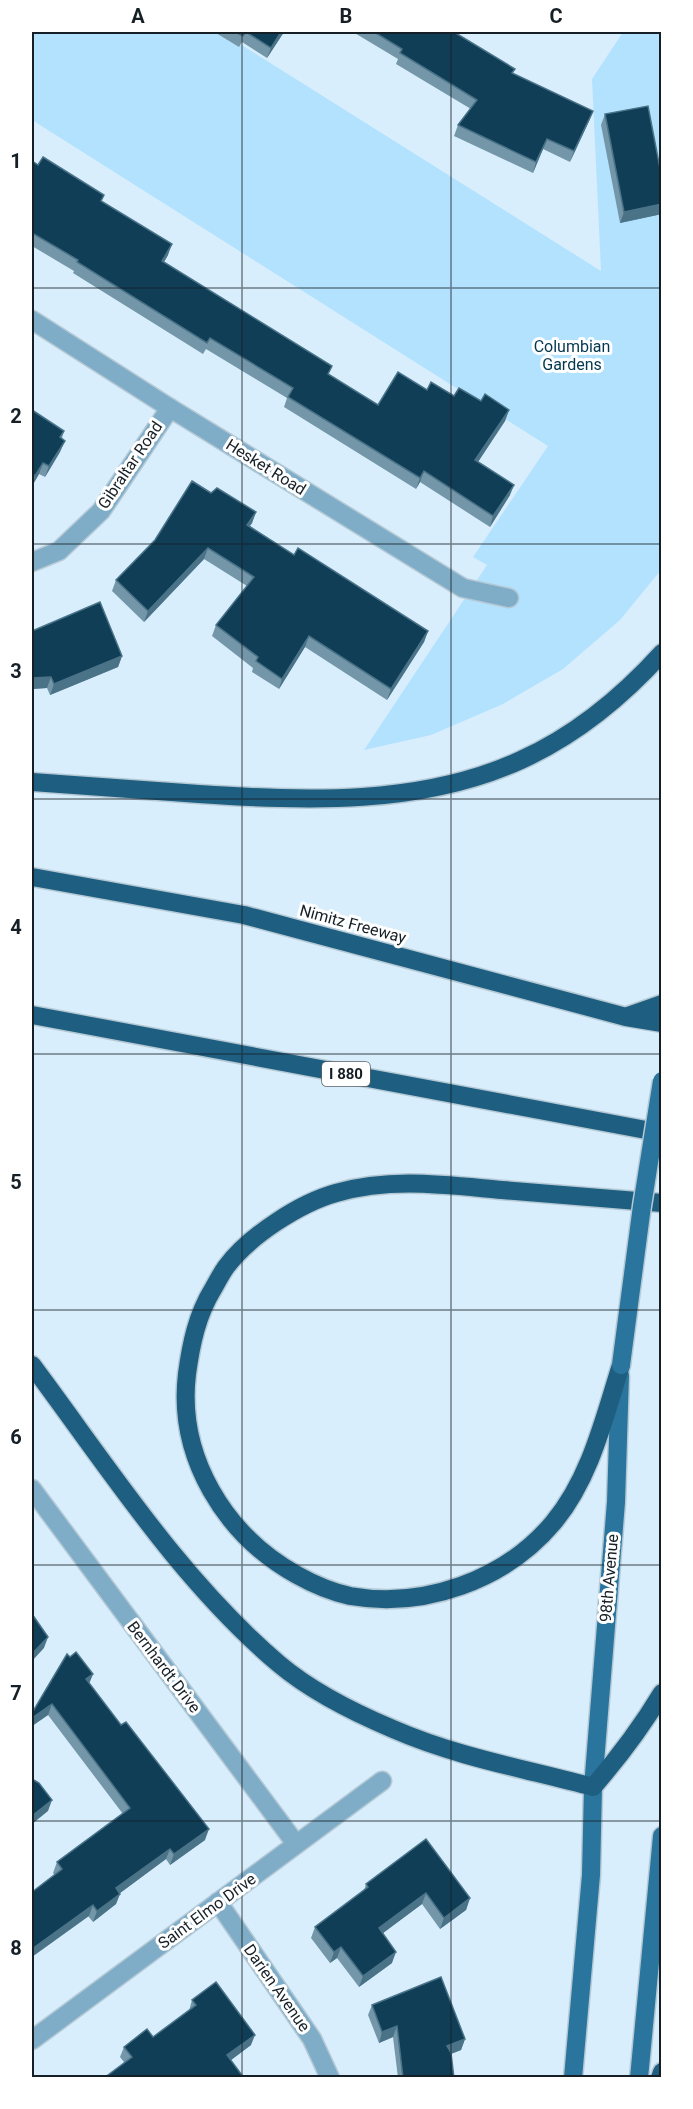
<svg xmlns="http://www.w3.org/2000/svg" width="693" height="2109" font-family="Roboto,sans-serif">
	<rect width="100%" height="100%" fill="#d8eefc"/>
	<polygon fill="#b3e2ff" points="32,32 221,32 601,271 592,79 623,32 661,32 661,570 620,620 563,669 503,704 431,735 364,750 487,565 473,557 548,446 32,120"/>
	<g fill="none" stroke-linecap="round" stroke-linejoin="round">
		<defs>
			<g id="minor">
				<polyline points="32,320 170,408 463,588 509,598"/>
				<polyline points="32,562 59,551 101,511 170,408"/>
				<polyline points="32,1489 296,1844"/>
				<polyline points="218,1902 312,2039 330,2078"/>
				<polyline points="32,2040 382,1781"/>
			</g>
			<g id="primary">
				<polyline points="573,2078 591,1875 593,1787 616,1502 620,1376"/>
				<polyline points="639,2078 662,1836"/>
			</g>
			<g id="motorway">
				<path d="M32,782C87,786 143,790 199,794C306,801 421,806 521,760C574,736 623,696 662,653"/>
				<polyline points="32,877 244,915 626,1017 662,1023"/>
				<polyline points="32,1015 662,1133"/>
				<polyline points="628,1016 662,1004"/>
				<path d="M32,1365C109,1468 180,1580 279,1664C311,1691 355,1713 393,1729C457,1757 526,1769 593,1787C619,1757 641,1728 662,1693"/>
				<path d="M621,1365C604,1419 590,1479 553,1523C505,1580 424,1609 350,1596C332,1592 313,1584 297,1575C225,1535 177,1457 187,1374C191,1344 197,1315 213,1289C217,1282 221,1274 226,1267C249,1236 300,1203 336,1193C391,1177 446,1185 502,1190C555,1194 608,1199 662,1203"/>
				<polyline points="660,2078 662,2072"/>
			</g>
		</defs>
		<use href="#minor" stroke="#b5c9d5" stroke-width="21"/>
		<use href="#primary" stroke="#b5c9d5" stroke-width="21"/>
		<use href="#motorway" stroke="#b5c9d5" stroke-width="21"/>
		<use href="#minor" stroke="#7fadc8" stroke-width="18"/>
		<use href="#primary" stroke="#29759d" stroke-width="18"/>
		<use href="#motorway" stroke="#1e5f81" stroke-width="18"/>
		<defs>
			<polyline id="primary-bridge" points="621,1365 642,1206 662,1081"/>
		</defs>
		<use href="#primary-bridge" stroke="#b5c9d5" stroke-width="21" stroke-linecap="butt"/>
		<use href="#primary-bridge" stroke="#29759d" stroke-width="18"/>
	</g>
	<g fill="#7496a9">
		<polygon points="217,32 284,32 267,58 242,42 239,47 216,33"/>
		<polygon points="353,32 454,32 513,74 593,111 589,121 570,162 543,149 533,173 454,136 458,125 471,109 396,64 398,59"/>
		<polygon points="605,114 662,179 662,214 620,223 601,125"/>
		<polygon points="32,161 102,202 168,255 164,262 329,375 378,405 427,390 454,396 481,401 509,410 505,421 478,462 510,495 490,527 420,482 416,489 284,407 287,398 206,349 203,354 73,273 74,271 32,246"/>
		<polygon points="32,410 64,431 62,438 60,452 45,477 39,474 32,486"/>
		<polygon points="211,493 256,512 252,523 250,526 294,555 428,631 424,642 387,700 305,647 279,689 252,672 253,668 212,636 216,625 247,586 204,559 144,622 112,591 116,580"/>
		<polygon points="32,631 122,656 118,667 50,695 47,688 32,689"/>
		<polygon points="70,1657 93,1674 89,1683 205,1840 170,1865 166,1859 120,1893 116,1904 93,1922 53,1873 57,1862 123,1814 48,1715 32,1726"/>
		<polygon points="366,1884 470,1898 466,1910 440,1929 422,1904 383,1933 392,1963 359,1987 337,1958 330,1963 311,1938 315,1927 364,1891"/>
		<polygon points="192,2000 251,2045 231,2060 124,2062 120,2057 124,2047 153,2037 189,2011"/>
		<polygon points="372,2005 465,2039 461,2050 451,2054 454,2078 398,2078 393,2037 379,2043 368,2015"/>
	</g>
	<g fill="#4b7388">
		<polygon points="281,32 284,32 267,58 271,48"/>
		<polygon points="593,111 589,121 570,162 574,151"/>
		<polygon points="547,139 543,149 533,173 536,162"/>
		<polygon points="662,204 662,214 620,223 624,212"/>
		<polygon points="172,244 168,255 158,272 162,261"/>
		<polygon points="509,410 505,421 472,471 475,460"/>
		<polygon points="65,441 60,452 45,477 49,466"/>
		<polygon points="43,463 39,474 32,486 35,476"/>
		<polygon points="424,471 420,482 416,489 420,478"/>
		<polygon points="514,485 510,495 490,527 493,516"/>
		<polygon points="256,512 252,523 243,535 247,525"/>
		<polygon points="208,548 204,559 144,622 148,611"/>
		<polygon points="428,631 424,642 387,700 391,689"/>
		<polygon points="309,636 305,647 279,689 282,679"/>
		<polygon points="122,656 118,667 50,695 54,684"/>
		<polygon points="51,677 47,688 32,689 32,678"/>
		<polygon points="48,1637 44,1648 32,1661 32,1654"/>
		<polygon points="93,1674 89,1684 86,1679"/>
		<polygon points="52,1704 48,1715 32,1726 32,1718"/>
		<polygon points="52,1800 48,1811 32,1824 32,1816"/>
		<polygon points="209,1829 205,1840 170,1865 174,1854"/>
		<polygon points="170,1849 166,1859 112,1899 116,1888"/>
		<polygon points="426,1893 422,1904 375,1939 379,1928"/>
		<polygon points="120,1894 116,1904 93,1922 97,1911"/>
		<polygon points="470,1898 466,1910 440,1929 444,1918"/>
		<polygon points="93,1905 89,1916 32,1957 32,1949"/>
		<polygon points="341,1947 337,1958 330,1963 334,1952"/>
		<polygon points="396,1952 392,1963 359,1987 363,1976"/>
		<polygon points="397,2026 393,2037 379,2043 382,2032"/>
		<polygon points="255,2035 251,2045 223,2066 227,2055"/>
		<polygon points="465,2039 461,2050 443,2057 447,2046"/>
	</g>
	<g fill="#0f3e56" stroke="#4b7388" stroke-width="1.5">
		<polygon points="235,32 281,32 271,48 246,32 243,36"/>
		<polygon points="374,32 454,32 515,69 512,73 593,111 574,151 547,139 536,162 458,125 477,100 400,53 402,49"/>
		<polygon points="648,106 662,179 662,204 624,212 605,114"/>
		<polygon points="43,157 104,195 101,201 172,244 162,261 332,366 328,374 378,405 398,372 427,390 431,382 454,396 459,388 481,401 485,394 509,410 475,460 514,485 493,516 424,471 420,478 288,397 293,388 210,338 207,343 77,262 78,260 32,233 32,161 38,165"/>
		<polygon points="32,410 64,431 60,437 65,441 49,466 43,463 35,476 32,473"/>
		<polygon points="192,481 211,493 217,488 256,512 247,525 294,555 298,548 428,631 391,689 309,636 282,679 256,661 258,657 216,625 254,577 208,548 148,611 116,580 155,540"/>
		<polygon points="100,602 122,656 54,684 51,677 32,678 32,631"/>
		<polygon points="32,1614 48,1637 32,1654"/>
		<polygon points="76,1652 93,1674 86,1679 121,1725 126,1722 209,1829 174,1854 170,1849 116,1888 120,1894 97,1911 93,1905 32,1949 32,1892 62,1869 57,1862 130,1808 52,1704 32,1718 32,1713 67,1654 70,1657"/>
		<polygon points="32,1779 39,1783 52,1800 32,1816"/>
		<polygon points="426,1839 470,1898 444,1918 426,1893 379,1928 396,1952 363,1976 341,1947 334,1952 315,1927 368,1887 366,1884"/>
		<polygon points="441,1977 465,2039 447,2046 451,2053 454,2078 403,2078 397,2026 382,2032 372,2005"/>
		<polygon points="216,1982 255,2035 227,2055 244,2078 104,2078 132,2057 124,2047 147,2029 153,2037 196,2005 192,2000"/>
	</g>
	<path fill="none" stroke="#151f25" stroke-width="1.5" stroke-opacity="0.55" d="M242,32V2078M451,32V2078M32,288H662M32,544H662M32,799H662M32,1054H662M32,1310H662M32,1565H662M32,1821H662"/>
	<g text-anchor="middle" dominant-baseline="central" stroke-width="6" stroke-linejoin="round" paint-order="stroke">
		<rect fill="#fff" stroke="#5b6266" stroke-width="1.5" x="322" y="1062" width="48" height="24" rx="4.5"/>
		<g font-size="15" font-weight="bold" fill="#151f25">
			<text x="346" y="1074">I 880</text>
		</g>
		<g font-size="16" fill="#023750" stroke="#fff">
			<text x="572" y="346">Columbian<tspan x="572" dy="18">Gardens</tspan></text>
		</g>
		<g font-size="16" fill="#151f25" stroke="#fff">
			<text transform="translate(130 465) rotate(-56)">Gibraltar Road</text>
			<text transform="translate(266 467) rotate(32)">Hesket Road</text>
			<text transform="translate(353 924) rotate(15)">Nimitz Freeway</text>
			<text transform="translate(609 1578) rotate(-85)">98th Avenue</text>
			<text transform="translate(164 1667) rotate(53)">Bernhardt Drive</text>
			<text transform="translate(207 1911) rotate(-36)">Saint Elmo Drive</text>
			<text transform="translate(277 1988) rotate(55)">Darien Avenue</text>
		</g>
	</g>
	<rect width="693" height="2109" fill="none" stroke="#ffffff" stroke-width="66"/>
	<rect x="33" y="33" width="627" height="2043" fill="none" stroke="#151f25" stroke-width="2"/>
	<g font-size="20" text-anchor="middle" font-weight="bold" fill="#151f25">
		<text x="138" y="23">A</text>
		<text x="346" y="23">B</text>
		<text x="556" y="23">C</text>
		<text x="16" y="168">1</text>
		<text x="16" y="423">2</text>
		<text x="16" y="678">3</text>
		<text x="16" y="934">4</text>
		<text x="16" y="1189">5</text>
		<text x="16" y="1444">6</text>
		<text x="16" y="1700">7</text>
		<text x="16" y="1955">8</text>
	</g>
</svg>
